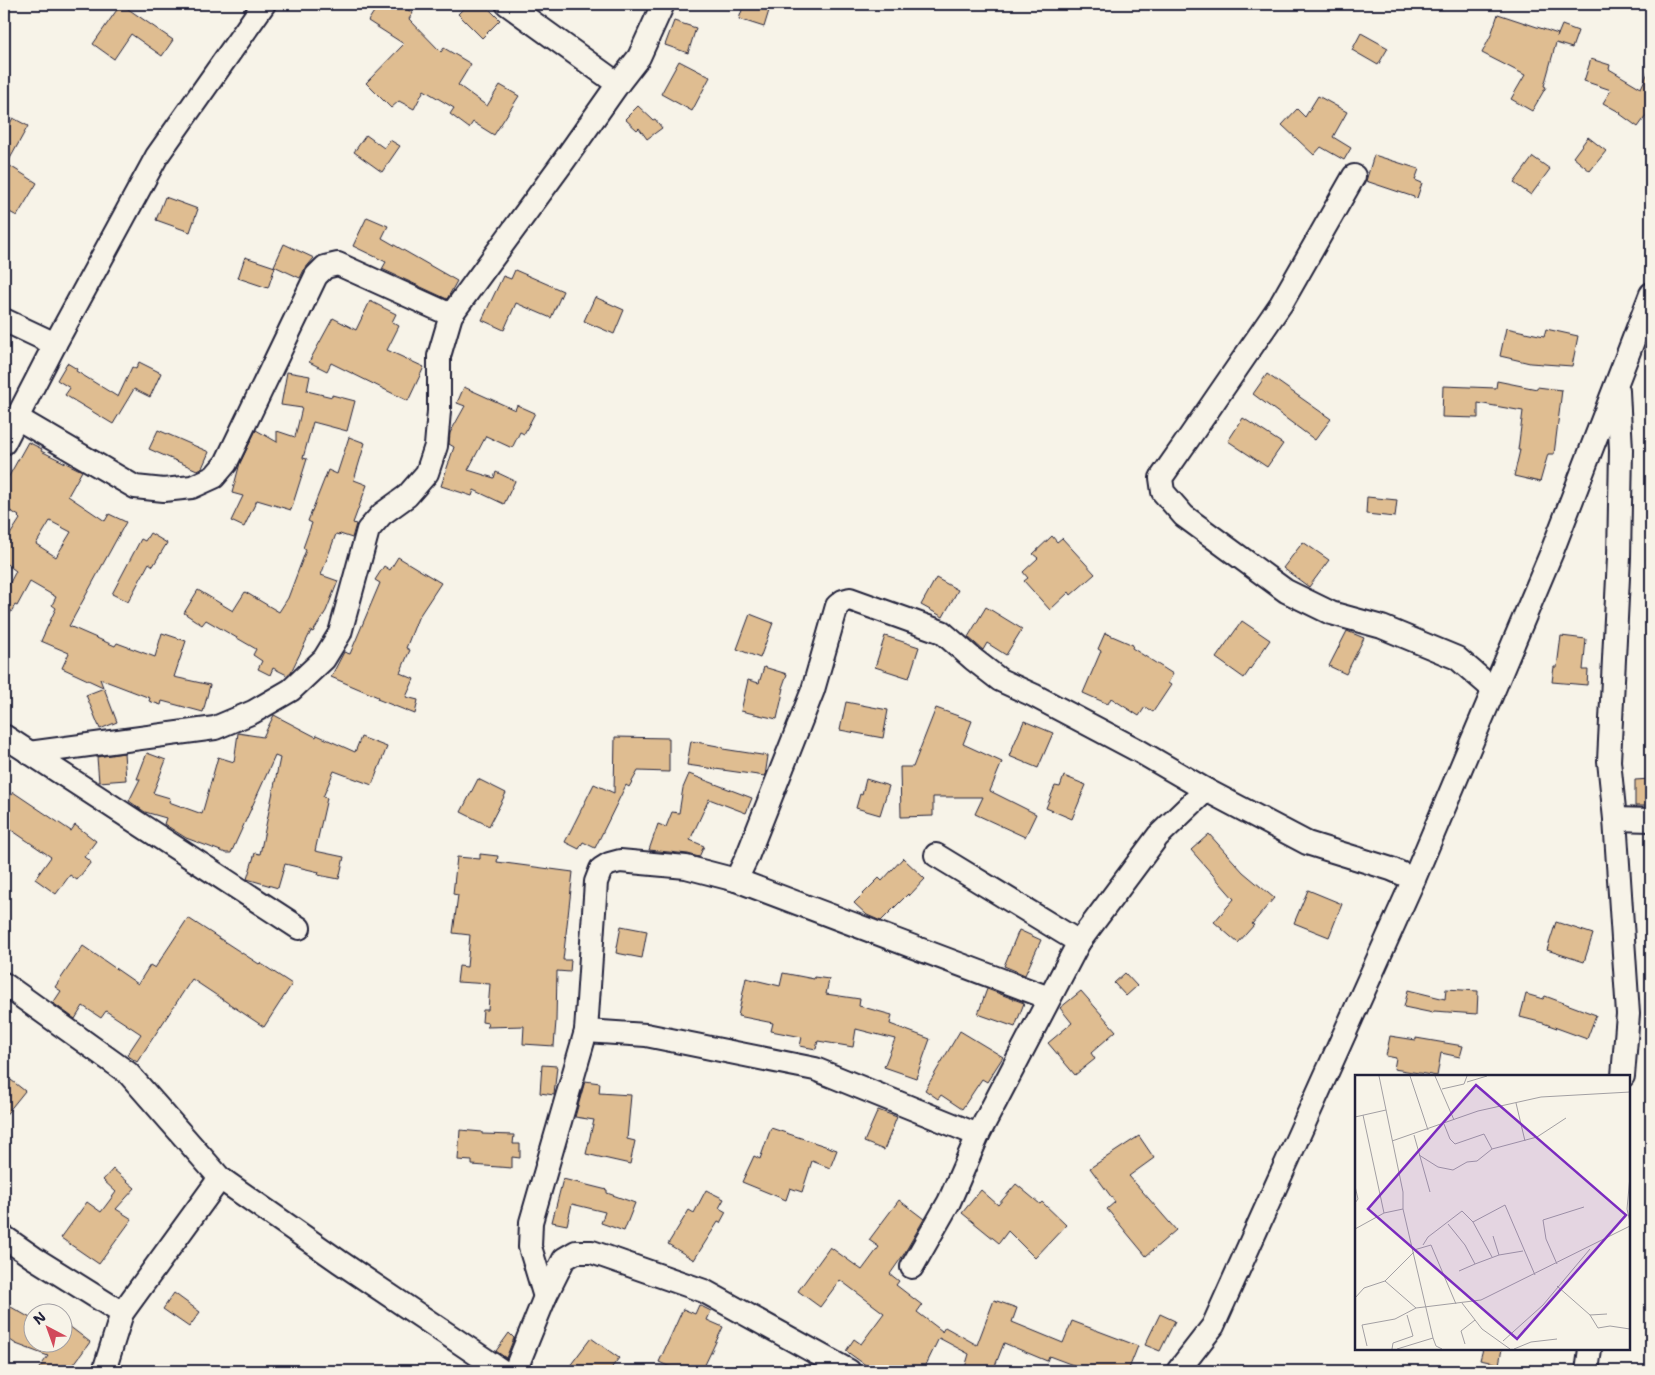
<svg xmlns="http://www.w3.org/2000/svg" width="1655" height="1375" font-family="'Shantell Sans',sans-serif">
	<rect width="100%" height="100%" fill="#f7f3e8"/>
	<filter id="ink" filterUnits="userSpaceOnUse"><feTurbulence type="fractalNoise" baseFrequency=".02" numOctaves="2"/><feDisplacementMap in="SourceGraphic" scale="10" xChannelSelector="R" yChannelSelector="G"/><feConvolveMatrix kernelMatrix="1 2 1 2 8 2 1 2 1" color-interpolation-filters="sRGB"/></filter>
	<g filter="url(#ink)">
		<g fill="#dfbd91" stroke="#22223b" fill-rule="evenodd">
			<polygon points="121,4 173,40 162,56 131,34 114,59 93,44"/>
			<polygon points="379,4 398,4 413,13 409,19 441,52 444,48 471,64 458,85 487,106 500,85 519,96 494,135 473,122 469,128 450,114 454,108 424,90 414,109 399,101 391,108 366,83 404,44 368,21"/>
			<polygon points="468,4 484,4 500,20 482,38 458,14"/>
			<polygon points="744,4 771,4 764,27 739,19"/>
			<polygon points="1498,14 1558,34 1557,37 1562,25 1578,31 1572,48 1556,43 1544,86 1546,87 1532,111 1511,99 1525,75 1482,53 1491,35"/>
			<polygon points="674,21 696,28 688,53 665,45"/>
			<polygon points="1361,33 1388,48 1378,65 1352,50"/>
			<polygon points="1591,59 1610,65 1609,69 1641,88 1651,66 1651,109 1638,127 1620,114 1621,113 1603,103 1611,90 1584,81"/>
			<polygon points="679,61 710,77 692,111 661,94"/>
			<polygon points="1318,96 1347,112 1333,137 1351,148 1344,160 1321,147 1314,155 1282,125 1297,109 1305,117"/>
			<polygon points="638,106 653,120 655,119 662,128 647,139 639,128 637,130 625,119"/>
			<polygon points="13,118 28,126 7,164 37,183 17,216 4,209 4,134"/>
			<polygon points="366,135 384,148 390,140 400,146 382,172 354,152"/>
			<polygon points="1588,137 1606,151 1590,171 1573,157"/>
			<polygon points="1374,155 1419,169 1415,180 1422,183 1417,198 1366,181"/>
			<polygon points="1533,157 1550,169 1531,195 1514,183"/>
			<polygon points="165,197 198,209 190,232 156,220"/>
			<polygon points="367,217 388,226 382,238 457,281 447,299 382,269 386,262 353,246"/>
			<polygon points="284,244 314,258 304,270 300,278 274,266"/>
			<polygon points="245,257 275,267 268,288 238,278"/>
			<polygon points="515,270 563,291 551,318 516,303 504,330 482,320 503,276 511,279"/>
			<polygon points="595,297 624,310 614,334 584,321"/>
			<polygon points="370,301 396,314 392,322 399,326 387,350 424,367 408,401 331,363 327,371 309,362 333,318 356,330"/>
			<polygon points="1506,328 1544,336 1546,329 1578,336 1572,366 1530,363 1500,356"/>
			<polygon points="139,362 161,373 150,397 134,389 113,424 65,395 70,388 57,380 67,363 77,369 76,371 118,397 132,367 136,369"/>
			<polygon points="287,372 310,376 307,391 332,397 332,395 355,401 347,431 313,422 303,458 307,459 291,510 257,500 244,527 231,521 243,496 232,493 240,463 256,430 277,442 277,431 295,437 302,408 281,405"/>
			<polygon points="1267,374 1331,419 1315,440 1253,394"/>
			<polygon points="1497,381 1537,389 1537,387 1562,390 1554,454 1548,454 1540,482 1514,476 1520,450 1518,450 1523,411 1478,403 1478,418 1442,417 1443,386 1496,388"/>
			<polygon points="464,387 515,410 517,405 535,413 524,434 520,432 512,448 486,436 468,470 494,478 496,472 515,481 504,504 474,490 472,496 441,486 454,447 449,444 450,433 465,406 457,403"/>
			<polygon points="1243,418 1283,444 1267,467 1228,441"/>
			<polygon points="158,430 209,452 202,468 197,470 149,449"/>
			<polygon points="349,437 365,443 354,480 367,485 353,523 356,524 352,538 340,534 339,535 336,534 321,575 338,581 326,611 313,632 311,631 291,672 287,675 273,668 270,675 258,669 262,661 253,655 256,649 206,620 202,625 184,613 198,590 233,611 245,592 279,612 288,598 306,550 303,548 312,523 308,521 328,470 337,474"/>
			<path d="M28,442L42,449L41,451L82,471L68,496L105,521L109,514L126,522L69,626L115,646L117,643L155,657L162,633L186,641L174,677L210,685L203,712L162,701L161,705L149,701L150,698L100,679L103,687L62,668L69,653L41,641L56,608L52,605L56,597L30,582L17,606L15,605L4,624V594L16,571L4,562V544L20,519L18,517L19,516L4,507V485ZM50,521L71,532L56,557L36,544Z"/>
			<polygon points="1367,497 1397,500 1395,517 1366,514"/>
			<polygon points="150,533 167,543 153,566 149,563 128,602 112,594 141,539 145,541"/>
			<polygon points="1052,536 1057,542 1062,538 1095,574 1071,595 1069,592 1050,610 1024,581 1028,578 1023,572 1038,558 1033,554"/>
			<polygon points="1303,542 1329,560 1309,587 1283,568"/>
			<polygon points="398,557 441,583 418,618 406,648 410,650 400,673 414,679 406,697 418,700 415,714 377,699 378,697 331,677 344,652 350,654 380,583 375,580 384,566 390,570"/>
			<polygon points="936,578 958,590 943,617 921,605"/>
			<polygon points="986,607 1022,629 1006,655 987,643 983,650 968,637"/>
			<polygon points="750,614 773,623 760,658 737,649"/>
			<polygon points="1242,621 1270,640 1244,678 1216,658"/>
			<polygon points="1347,631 1364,638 1346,674 1329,666"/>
			<polygon points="1105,633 1133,645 1132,648 1173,674 1168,683 1171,685 1153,712 1145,707 1139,716 1111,698 1108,704 1083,693 1101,651 1098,649"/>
			<polygon points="885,636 919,647 909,678 875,667"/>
			<polygon points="1561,636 1586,639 1583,670 1588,670 1587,685 1552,682 1554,667 1557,667"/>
			<polygon points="764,667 787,674 782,688 784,688 777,719 741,711 748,680 759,683"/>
			<polygon points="104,688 117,722 100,729 86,695"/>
			<polygon points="846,702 888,710 883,738 840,730"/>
			<polygon points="936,708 972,721 963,744 1002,762 990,791 1036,814 1025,837 975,814 983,797 933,797 933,816 901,817 900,767 913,767"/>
			<polygon points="274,715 316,737 317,735 355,752 361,737 387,747 372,785 334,771 323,797 327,798 315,851 344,857 339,879 318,875 319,872 285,864 278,888 247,879 255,853 260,854 280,758 275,756 231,853 226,853 186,838 164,824 166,818 145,812 129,801 140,779 137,779 147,753 166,760 153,793 170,798 169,802 202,814 218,757 234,762 238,733 263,737"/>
			<polygon points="1024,721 1053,733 1038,768 1009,756"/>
			<polygon points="615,737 669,738 669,772 638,771 629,787 626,785 595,848 583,842 579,849 565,842 594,784 614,793"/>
			<polygon points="691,741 723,747 723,749 768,756 765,776 687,765"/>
			<polygon points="124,753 126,780 99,782 97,757"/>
			<polygon points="689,774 752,798 746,813 709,799 690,840 704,846 699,857 688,854 649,850 658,824 666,827 672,812 679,813 683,788"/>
			<polygon points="1064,776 1086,785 1072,819 1046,808 1055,786 1060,787"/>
			<polygon points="478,779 506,793 489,826 461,812"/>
			<polygon points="866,779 889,786 880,815 856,808 860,794 862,795"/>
			<polygon points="1651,779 1651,806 1635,806 1635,780"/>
			<polygon points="13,792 71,831 75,825 96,841 84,857 91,862 77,880 70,875 56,894 35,879 51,857 4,825 4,806"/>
			<polygon points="1209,834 1243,872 1274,898 1252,924 1254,925 1238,943 1214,922 1234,899 1191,850"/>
			<polygon points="480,854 498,856 497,862 573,872 563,960 571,960 570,972 557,971 556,1021 554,1046 523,1044 524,1026 487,1027 488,1023 482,1022 483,1010 488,1010 490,984 457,982 459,966 467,967 470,935 453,933 458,895 453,894 457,857 480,859"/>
			<polygon points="903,858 925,879 909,896 908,894 881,921 867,915 854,903 879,878 882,881"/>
			<polygon points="1308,890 1342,904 1329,937 1294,923"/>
			<polygon points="188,918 259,964 260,963 292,984 264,1027 192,979 137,1062 127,1055 141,1034 106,1011 101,1018 83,1006 75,1019 53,1003 61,991 55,987 83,946 138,984 150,965 155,968"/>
			<polygon points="1556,922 1593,934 1584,962 1547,950"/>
			<polygon points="621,926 647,931 642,958 616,953"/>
			<polygon points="1019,930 1041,940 1025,975 1004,966"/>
			<polygon points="783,973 814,979 814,977 829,979 826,994 860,999 859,1006 892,1015 890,1024 930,1039 916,1078 884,1067 895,1039 856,1029 853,1047 818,1041 816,1049 800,1046 802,1037 771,1031 773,1023 738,1016 746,978 780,986"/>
			<polygon points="1125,973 1137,986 1126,996 1114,983"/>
			<polygon points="987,989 1024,1003 1015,1027 978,1014"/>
			<polygon points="1446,989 1478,991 1477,1014 1434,1011 1433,1013 1404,1007 1408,990 1445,999"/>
			<polygon points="1081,991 1116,1031 1091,1053 1095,1059 1075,1075 1048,1043 1072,1023 1060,1008"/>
			<polygon points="1526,994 1543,999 1545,996 1596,1015 1587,1039 1543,1023 1520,1017"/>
			<polygon points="960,1031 1003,1057 987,1082 982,1079 962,1109 941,1095 938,1099 925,1090"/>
			<polygon points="1390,1036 1416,1040 1416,1038 1463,1046 1460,1057 1441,1053 1437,1076 1394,1069 1396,1058 1386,1056"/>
			<polygon points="542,1065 557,1066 554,1095 540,1093"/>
			<polygon points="11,1080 25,1091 4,1117 4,1090"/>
			<polygon points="585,1081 600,1083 599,1093 631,1095 627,1139 635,1141 630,1164 586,1154 594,1120 575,1117"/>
			<polygon points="878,1110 897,1117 884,1150 864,1142"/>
			<polygon points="771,1128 837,1150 830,1168 812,1161 802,1192 790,1188 786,1200 742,1182 754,1156 760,1159"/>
			<polygon points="460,1130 482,1132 482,1134 514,1135 513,1144 520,1144 520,1158 512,1157 512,1168 472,1165 472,1161 458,1160"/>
			<polygon points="1139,1136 1154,1158 1129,1176 1176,1230 1146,1256 1107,1209 1115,1202 1090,1168"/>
			<polygon points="113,1169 135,1188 116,1209 132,1219 99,1264 61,1238 87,1202 101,1212 116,1192 103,1180"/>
			<polygon points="563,1179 607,1190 607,1193 635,1203 624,1231 601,1223 605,1212 572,1204 567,1225 552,1222"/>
			<polygon points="1016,1184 1040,1204 1042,1202 1066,1225 1035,1258 1008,1231 999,1243 962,1213 981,1190 998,1205"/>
			<polygon points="706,1190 724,1199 719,1208 726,1212 720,1223 718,1222 694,1260 668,1244 689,1210 694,1213"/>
			<polygon points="899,1200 924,1219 904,1254 890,1274 899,1281 896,1285 922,1305 917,1312 942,1331 942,1332 945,1327 977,1345 994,1300 1017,1308 1012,1322 1063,1343 1072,1321 1138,1346 1128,1371 1089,1371 1049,1356 1047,1361 1004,1343 993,1371 964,1371 969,1354 939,1338 923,1371 874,1371 846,1351 854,1339 861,1344 884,1313 840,1280 820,1307 798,1291 830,1247 862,1270 879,1247 869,1240"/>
			<polygon points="174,1293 200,1312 189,1327 163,1309"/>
			<polygon points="4,1303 32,1319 32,1342 62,1342 62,1335 69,1326 90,1342 69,1371 37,1371 48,1356 16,1344 4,1336"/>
			<polygon points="699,1305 711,1311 707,1320 723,1327 702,1371 679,1371 659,1362 683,1309 695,1314"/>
			<polygon points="1160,1314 1175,1321 1160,1351 1145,1345"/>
			<polygon points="509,1333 514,1338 506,1358 496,1351"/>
			<polygon points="591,1338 619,1358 609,1371 566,1371"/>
			<polygon points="1483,1349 1502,1349 1499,1364 1480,1360"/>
		</g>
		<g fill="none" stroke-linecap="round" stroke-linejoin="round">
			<defs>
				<g id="minor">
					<polyline points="507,4 618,84"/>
					<polyline points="1354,176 1281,304 1191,435 1161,478 1163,492 1184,516 1286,591 1331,613 1382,627 1457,658 1493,689"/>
					<polyline points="4,320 55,344"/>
					<polyline points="1618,391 1621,450 1619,557 1609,761 1615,819 1628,1014 1623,1076"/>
					<polyline points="17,418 135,487 164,490 192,487 214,477 226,463 316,276 325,267 338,264 451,315"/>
					<polyline points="4,443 55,344 157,156 264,4"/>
					<polyline points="4,736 299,928"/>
					<polyline points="29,753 215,728 253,712 291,690 324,659 340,633 368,530 382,514 407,496 427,473 436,446 439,411 439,356 451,315 563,162 618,84 639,57 663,4"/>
					<polyline points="1615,819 1651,820"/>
					<polyline points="936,855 1079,942"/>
					<polyline points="736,880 1049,998"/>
					<polyline points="4,984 128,1073 220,1178 340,1262 502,1371"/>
					<polyline points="586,1031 646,1035 815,1069 978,1135 1079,942 1158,836 1206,790"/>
					<polyline points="4,1237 34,1258 122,1313 220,1178"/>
					<polyline points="912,1267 949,1202 978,1135"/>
					<polyline points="545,1297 530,1247 531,1222 586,1031 596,882 601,869 609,864 620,861 686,867 736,880 747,857 813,690 837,606 843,601 850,599 942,632 973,659 1000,680 1033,695 1139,751 1206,790 1307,843 1391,869 1414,879"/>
					<polyline points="104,1371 122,1313"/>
					<polyline points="515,1371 545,1297 564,1259 576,1252 592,1252 704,1291 849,1371"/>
					<polyline points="1178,1371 1213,1326 1414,879 1551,554 1651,294"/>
					<polyline points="1587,1371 1590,1349"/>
				</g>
			</defs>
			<use href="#minor" stroke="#22223b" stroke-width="26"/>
			<use href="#minor" stroke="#f7f3e8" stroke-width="22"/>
		</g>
	</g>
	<g transform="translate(1355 1075)">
		<rect width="275" height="275" fill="#f7f3e8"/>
		<path fill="none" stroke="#a29fa3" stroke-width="1" d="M24,1L48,117V134L78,263L81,271L87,274M55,1L73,55M80,1L99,45M112,7L132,1M87,14L109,9L112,1M161,28L170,66M8,40L29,138L48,134M0,42L31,35M89,49L95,64L100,69L129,59L137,74M59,60L75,117M37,66L123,36L186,22L275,17M64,80L83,92L98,95L112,87L122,86L137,74L182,62L211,43M275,101L272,134L275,147M0,111L3,124L0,128M118,147L137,182M93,149L110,170L120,189L144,180L168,176M0,154L29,138M138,161L144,180M68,170L73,162L107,136L118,147L150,130L180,200M59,175L76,170L101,229M202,189L191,164L188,145L229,132M104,196L120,189M30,206L61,233L126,225L275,151M202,211L235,240L252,239M0,223L9,213L30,206L59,177M107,228L127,254L155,274M235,240L243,253L255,251L275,254M148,266L188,230L235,174M110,269L106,256L120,245M12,271L7,250L40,244L61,233M37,274L38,268L58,261L52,240M42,274L78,263M159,274L176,267L202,264"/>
		<path fill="#7b2cbf" fill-opacity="0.15" stroke="#7b2cbf" stroke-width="2.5" d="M121,10L271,140L162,264L13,134Z"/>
		<rect width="275" height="275" fill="none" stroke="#22223b" stroke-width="2.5"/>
	</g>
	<rect width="1655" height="1375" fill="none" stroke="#f7f3e8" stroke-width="20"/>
	<rect x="10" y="10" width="1635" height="1355" fill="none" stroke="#22223b" stroke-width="2" filter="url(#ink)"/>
	<g transform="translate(48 1328) rotate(319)"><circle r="24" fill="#f7f3e8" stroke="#a29fa3"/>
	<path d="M0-4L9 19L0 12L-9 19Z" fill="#d1495b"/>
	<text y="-8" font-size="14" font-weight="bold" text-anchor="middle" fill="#22223b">N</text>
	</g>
</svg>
